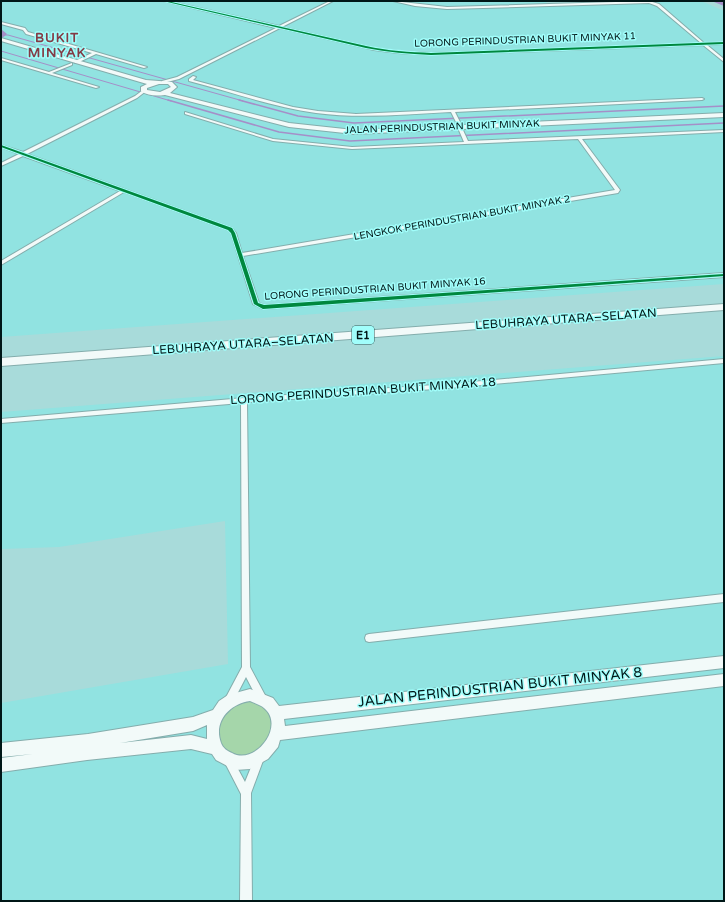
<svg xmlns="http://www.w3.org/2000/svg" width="725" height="902" font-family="'Varela Round',sans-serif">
	<rect width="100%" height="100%" fill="#a8dbda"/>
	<g fill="#91e3e1">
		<polygon points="1,1 545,1 548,4 621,1 699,1 706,3 724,11 724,284 1,337"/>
		<polygon points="724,356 724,901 1,901 1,703 228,664 225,521 59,547 1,549 1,412"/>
	</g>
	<path fill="#a5d6aa" d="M245,699L262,702L275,725L262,753L232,757L218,743C217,712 221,716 245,699Z"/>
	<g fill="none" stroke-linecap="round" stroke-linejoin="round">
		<g stroke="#a58fc8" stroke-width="1">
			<polyline points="3,35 8,35 243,101"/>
			<polyline points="1,51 171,101"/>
		</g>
		<g stroke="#a58fc8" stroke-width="1.5">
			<polyline points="168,100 279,132 350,141 724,123"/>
			<polyline points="239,100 298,116 354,123 724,106"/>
		</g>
		<g fill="#a58fc8" fill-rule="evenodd">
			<polygon points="713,1 724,2 724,6 714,2"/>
			<polygon points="1,29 7,34 1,39"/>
		</g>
		<defs>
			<g id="street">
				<polygon points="163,1 168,1 279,26 330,1 333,1 282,27 374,48 398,51 431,53 701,43 657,6 649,3 447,9 415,6 393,1 447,7 649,1 659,4 704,43 724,42 724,44 707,45 724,59 724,62 703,45 431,55 398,53 374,50 280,28 179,79 163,83 162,83 162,81 177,77 276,28"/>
				<polygon points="1,22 25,28 28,32 147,67 144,68 96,54 77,63 75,63 75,61 92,53 26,34 23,30 1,24"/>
				<polygon points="1,58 49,72 72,63 72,65 52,73 99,87 96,88 1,60"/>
				<path d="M193,76L196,77L193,80L293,107L318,111L356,114L702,98L704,99L702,100L455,112L461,124L459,125L457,124L451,112C407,114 361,119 316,113C273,107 231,92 189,81V79Z"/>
				<polygon points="143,90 146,91 137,98 27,154 232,228 236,233 242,253 615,190 578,139 352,149 273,141 185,114 185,112 273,139 352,147 464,142 458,128 460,127 462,128 468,141 724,130 724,132 582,139 620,190 618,193 243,256 259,303 264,305 724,273 724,277 263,309 253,304 231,233 228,230 124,192 1,265 1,261 120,191 23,156 1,166 1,163 19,154 1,147 1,145 23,152 135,96"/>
				<polygon points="724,359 724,363 449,388 247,402 250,667 266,697 264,700 261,702 258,700 246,677 232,704 229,706 226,704 224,701 242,667 241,403 1,423 1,419 244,398 449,384"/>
				<polygon points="724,594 724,602 369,642 366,641 365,638 366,635 369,634"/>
				<polygon points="259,753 262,755 264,758 251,793 252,901 240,901 241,794 224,761 226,758 229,756 232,758 245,782 256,755"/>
			</g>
			<g id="secondary">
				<path d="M1,38L146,80L172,82L177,87L170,93L289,123L354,130L724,113V117L354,134L289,127L165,95C156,96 148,96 141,91V87L147,84L1,41ZM159,84H168L171,87L160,92L147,90V88Z"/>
				<path d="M724,656V668L284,719L285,726L724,674V686L280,740L278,747L268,759L250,769L235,770L216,760L212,754L191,749L87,760L1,772V758L33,754L1,757V743L88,734L193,717L213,710L219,701L228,695L250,689L273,698L279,706ZM250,701C254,703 261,705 264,708C286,726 255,766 232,753C227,751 223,748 221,743C213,721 230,704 250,701ZM207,725V739L191,735L120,743L193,731Z"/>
			</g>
			<polygon id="highway" points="724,304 724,310 1,366 1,358"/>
		</defs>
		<use href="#street" stroke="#84adac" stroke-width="2"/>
		<use href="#secondary" stroke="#84adac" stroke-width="2"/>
		<use href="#highway" stroke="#84adac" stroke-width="2"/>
		<use href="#street" fill="#f2faf9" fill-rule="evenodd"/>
		<use href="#secondary" fill="#f2faf9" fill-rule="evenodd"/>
		<use href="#highway" fill="#f2faf9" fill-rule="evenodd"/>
		<defs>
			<g id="cycleway">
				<path d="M163,1H167L366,46C388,51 409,52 431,53L724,42V44L431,55C409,54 388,52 366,48Z"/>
				<polygon points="1,145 232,228 235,233 258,303 264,305 724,274 724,276 263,309 254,304 231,233 228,230 1,147"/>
			</g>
		</defs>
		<use href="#cycleway" stroke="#a1fefb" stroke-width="2"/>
		<use href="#cycleway" fill="#00873e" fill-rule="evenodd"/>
	</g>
	<g text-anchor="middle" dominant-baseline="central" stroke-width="3" stroke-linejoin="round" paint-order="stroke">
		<g font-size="10" fill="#001717" stroke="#a1fefb">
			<text transform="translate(525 40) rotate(-2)">LORONG PERINDUSTRIAN BUKIT MINYAK 11</text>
			<text transform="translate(442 127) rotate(-2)">JALAN PERINDUSTRIAN BUKIT MINYAK</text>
			<text transform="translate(462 218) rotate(-10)">LENGKOK PERINDUSTRIAN BUKIT MINYAK 2</text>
			<text transform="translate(375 289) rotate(-4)">LORONG PERINDUSTRIAN BUKIT MINYAK 16</text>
		</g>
		<rect fill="#a1fefb" stroke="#305c5b" stroke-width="1" x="352" y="326" width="22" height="18" rx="3"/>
		<g font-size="11" font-weight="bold" fill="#001717">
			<text x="363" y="335">E1</text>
		</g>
		<g font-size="12" fill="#001717" stroke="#a1fefb">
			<text transform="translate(566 319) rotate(-4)">LEBUHRAYA UTARA–SELATAN</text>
			<text transform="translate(243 344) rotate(-4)">LEBUHRAYA UTARA–SELATAN</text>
			<text transform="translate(363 391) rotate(-4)">LORONG PERINDUSTRIAN BUKIT MINYAK 18</text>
		</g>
		<g font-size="13" font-weight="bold" letter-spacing="1" fill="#843b45" stroke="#a1fefb">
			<text x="57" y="38">BUKIT<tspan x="57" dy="15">MINYAK</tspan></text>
		</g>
		<g font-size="14" fill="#001717" stroke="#a1fefb">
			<text transform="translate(500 687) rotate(-6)">JALAN PERINDUSTRIAN BUKIT MINYAK 8</text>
		</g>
	</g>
	<rect width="725" height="902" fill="none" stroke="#001717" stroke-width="4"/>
</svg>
